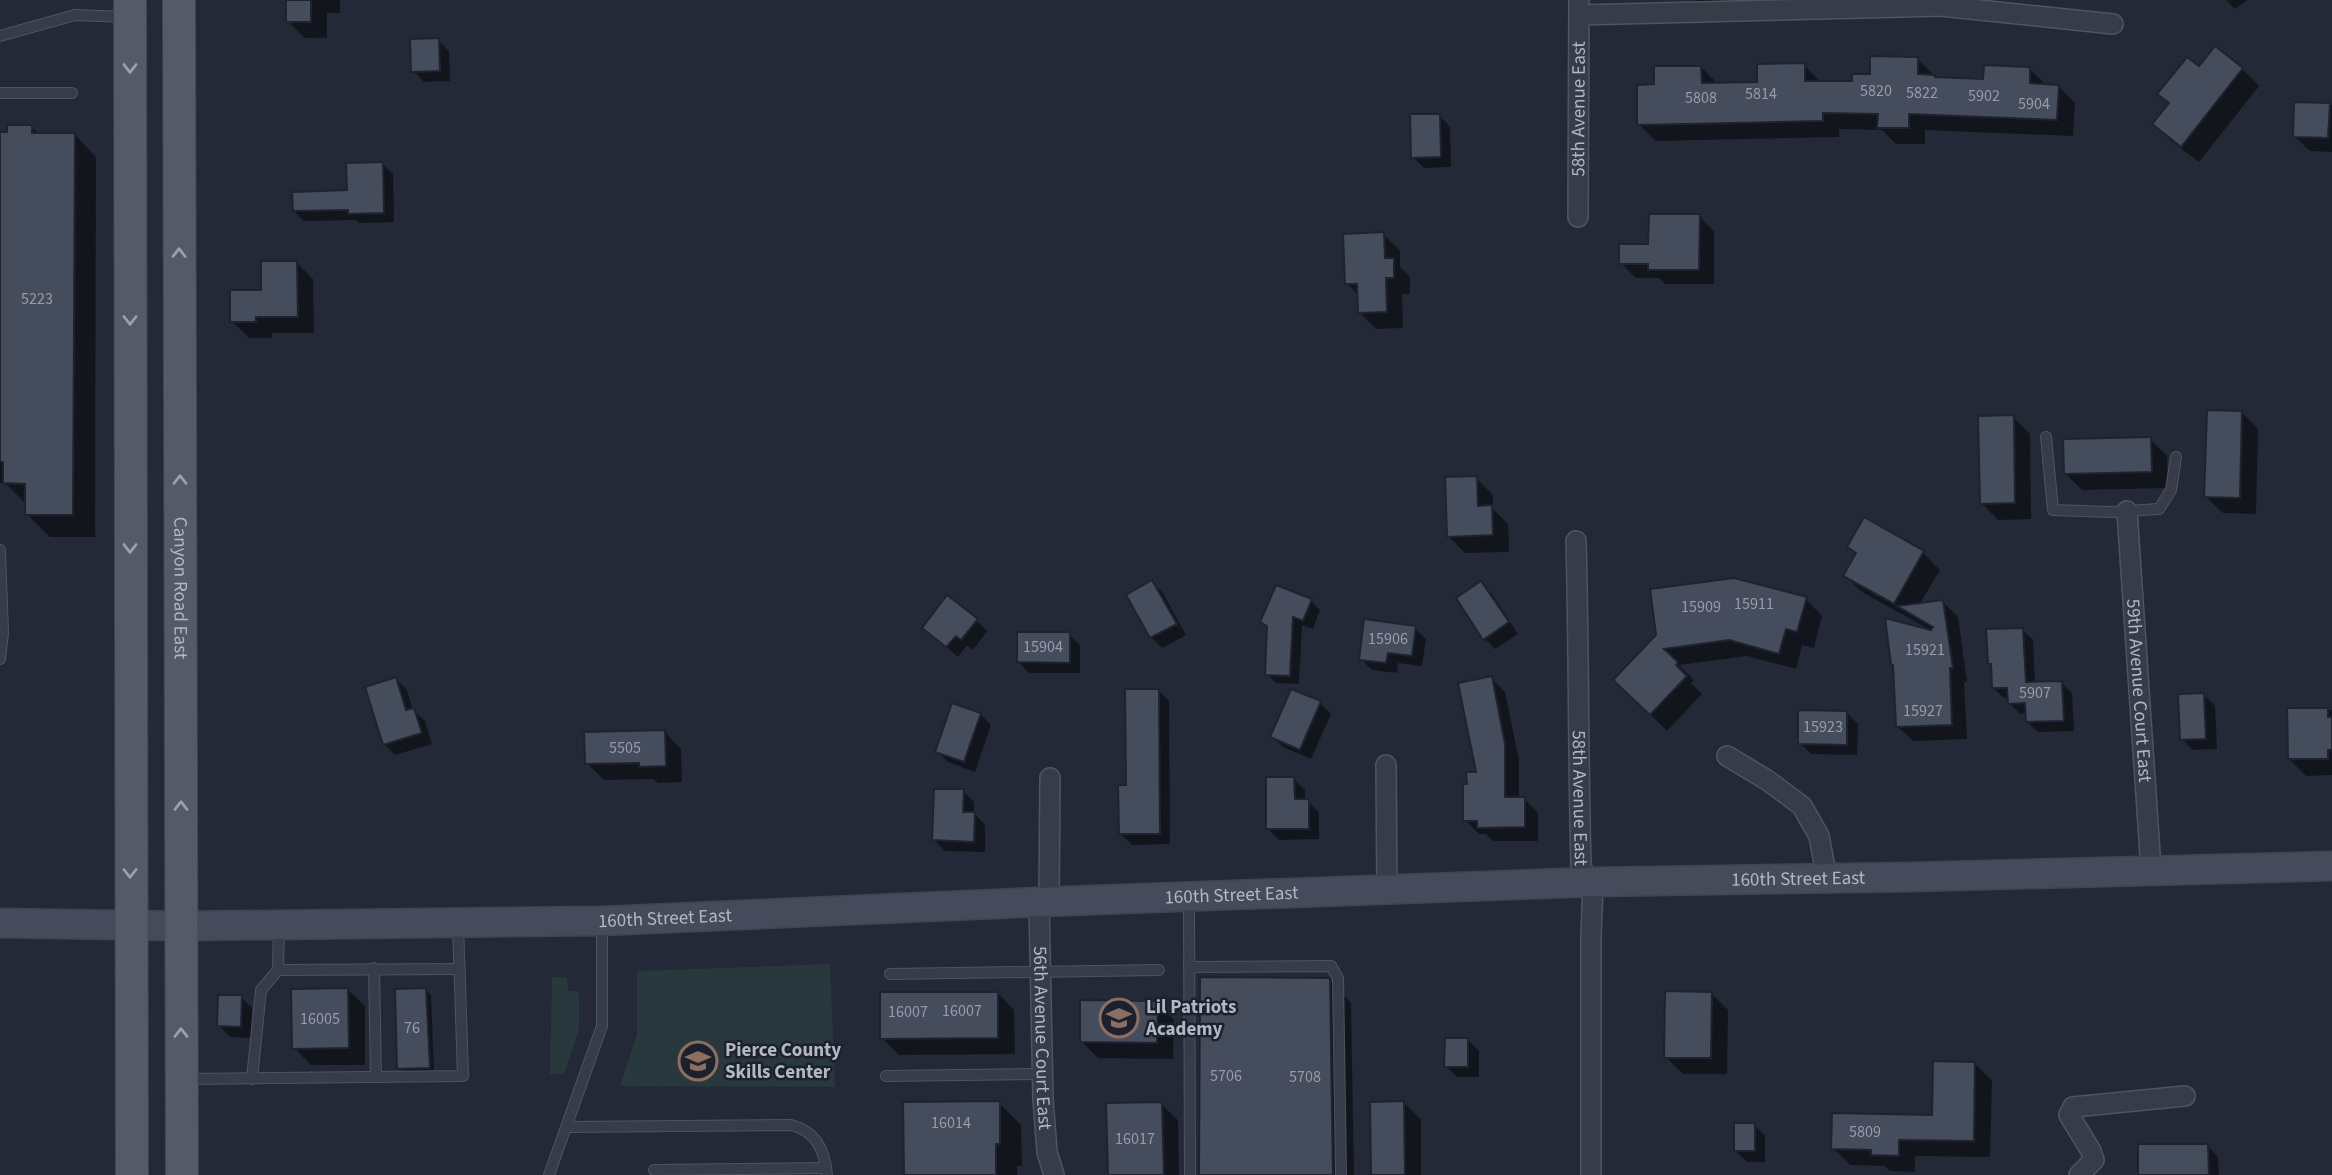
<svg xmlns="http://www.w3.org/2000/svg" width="2332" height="1175" font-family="'Source Sans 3',sans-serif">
	<rect width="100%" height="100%" fill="#242937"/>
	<g fill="#29383c">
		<polygon points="830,964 835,1087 620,1086 637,1034 637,971"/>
		<polygon points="552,977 567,978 568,991 577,991 579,995 579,1029 564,1074 550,1074"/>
	</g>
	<g fill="#0007">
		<polygon points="288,0 340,0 340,13 327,13 327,38 305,38 288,21"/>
		<polygon points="1694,0 1722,0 1722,2 1697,2"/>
		<polygon points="2226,0 2248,0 2235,9"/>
		<polygon points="438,40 449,51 450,81 424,82 413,71"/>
		<polygon points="2216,48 2242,69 2259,86 2199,162 2171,141 2155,124"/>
		<polygon points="1917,58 1936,78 1985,81 2030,69 2047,86 2058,86 2075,103 2073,136 1925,130 1925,144 1896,144 1882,130 1839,129 1839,137 1656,141 1639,124 1656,86 1701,67 1718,84 1759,83 1804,65 1822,83 1853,83"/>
		<polygon points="2296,103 2332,105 2332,152 2310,151 2294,136"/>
		<polygon points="1439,115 1450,127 1451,167 1424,168 1413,157"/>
		<polygon points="32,127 39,134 74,134 96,157 95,537 50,537 27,514 27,505 5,483 0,483 0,134"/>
		<polygon points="383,164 393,174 394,222 359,223 356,220 304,221 294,211 349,192"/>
		<polygon points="1699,216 1714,231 1714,284 1665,284 1659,278 1636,278 1621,263"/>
		<polygon points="1383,234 1400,251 1400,267 1410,277 1410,294 1402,294 1403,328 1376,329 1359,312 1359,296 1346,283"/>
		<polygon points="297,263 313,279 314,333 272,333 272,338 249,338 232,321"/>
		<polygon points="2241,412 2258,429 2256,514 2223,513 2206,497"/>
		<polygon points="2013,417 2030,434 2031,519 1998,520 1981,503"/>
		<polygon points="2150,439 2167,456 2168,488 2082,490 2065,473"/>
		<polygon points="1476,478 1493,495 1493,509 1508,524 1509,552 1465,553 1448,536"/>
		<polygon points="1849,547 1923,553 1940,570 1919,605 1943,602 1958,617 1967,682 1964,682 1967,739 1913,741 1898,727 1932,631 1862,592 1845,576 1857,555"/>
		<polygon points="1734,580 1806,599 1822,616 1814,648 1802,645 1796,669 1747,656 1679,665 1694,680 1691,683 1702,694 1667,731 1615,680"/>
		<polygon points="1152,582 1163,593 1186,635 1162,648 1151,637"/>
		<polygon points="1481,583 1492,594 1518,634 1495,649 1484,638"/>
		<polygon points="1311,601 1320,610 1313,629 1302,625 1299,684 1276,683 1267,674 1269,629 1262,622"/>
		<polygon points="976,620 987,631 973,650 967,645 958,657 924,628"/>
		<polygon points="1415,628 1426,639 1422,666 1398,663 1397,673 1372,670 1361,659"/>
		<polygon points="2023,630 2033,640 2035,684 2062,683 2072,693 2074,731 2038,732 2027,722 2027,713 2020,714 2010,703 2009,698 2004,698 1993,688 1993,666 1990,663"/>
		<polygon points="1069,634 1080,645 1080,673 1029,673 1018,661"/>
		<polygon points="1491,678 1505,692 1519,760 1519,799 1524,799 1538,813 1538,841 1493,841 1486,834 1479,834 1465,820 1468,786 1478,774"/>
		<polygon points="396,679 407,690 413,710 425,721 432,744 395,755 384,744"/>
		<polygon points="1158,690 1169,701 1170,844 1132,845 1121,834"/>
		<polygon points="2204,695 2215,706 2217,749 2193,750 2182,739"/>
		<polygon points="1320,703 1331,714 1311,759 1283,747 1272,736"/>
		<polygon points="2289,710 2332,710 2332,775 2306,776 2289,759"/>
		<polygon points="1847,713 1858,724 1857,755 1811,754 1800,743"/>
		<polygon points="980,714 991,725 975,772 948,762 937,751"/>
		<polygon points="665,732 681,749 682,782 658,783 654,779 604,780 587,763"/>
		<polygon points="1294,779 1305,790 1305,801 1308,801 1319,812 1319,839 1279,840 1268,829"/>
		<polygon points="963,791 974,802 974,813 985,825 985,852 945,851 934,840"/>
		<polygon points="1329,980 1351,1003 1354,1175 1200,1175"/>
		<polygon points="348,990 365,1006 365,1065 311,1065 294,1048"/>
		<polygon points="426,990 431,995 434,1072 404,1073 399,1068"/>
		<polygon points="998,993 1014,1010 1015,1054 899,1055 882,1038"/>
		<polygon points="1711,993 1728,1010 1727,1074 1683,1074 1666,1057"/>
		<polygon points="241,997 252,1008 251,1038 230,1037 219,1026"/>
		<polygon points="1157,1003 1174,1020 1173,1059 1098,1058 1081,1041"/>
		<polygon points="1468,1040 1479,1051 1479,1077 1457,1077 1446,1066"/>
		<polygon points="1975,1064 1992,1081 1990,1157 1915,1156 1915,1172 1890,1171 1884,1166 1850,1165 1833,1148 1934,1117"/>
		<polygon points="999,1103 1021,1125 1022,1166 1017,1166 1017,1175 906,1175"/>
		<polygon points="1404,1103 1421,1120 1421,1175 1373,1175"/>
		<polygon points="1161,1104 1178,1120 1179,1175 1110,1175"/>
		<polygon points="1754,1125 1765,1136 1765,1162 1747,1162 1736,1151"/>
		<polygon points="2207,1145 2218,1157 2219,1175 2140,1175"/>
	</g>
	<g fill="#454c5c" stroke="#1e232f" stroke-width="2">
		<rect x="286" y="0" width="25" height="22"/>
		<polygon points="439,38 440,71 411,72 410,39"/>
		<polygon points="2215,46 2243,68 2181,147 2152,124 2169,103 2157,94 2187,57 2199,66"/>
		<polygon points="1870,56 1918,57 1918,74 1935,75 1935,77 1983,79 1984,65 2030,67 2030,83 2059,85 2057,120 1909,114 1909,128 1877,128 1878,114 1823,113 1823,121 1637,125 1637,85 1654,84 1654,66 1701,66 1702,83 1757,82 1757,64 1805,63 1805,81 1852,81 1852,74 1870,74"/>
		<polygon points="2294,102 2330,103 2328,138 2293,137"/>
		<polygon points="1410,114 1440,114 1441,157 1411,158"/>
		<polygon points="7,125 32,125 32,133 75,133 73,515 25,515 25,484 3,483 3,462 0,462 0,132 7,132"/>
		<polygon points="383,162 384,213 348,214 348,210 293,211 292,192 347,190 346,163"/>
		<polygon points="1649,214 1700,214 1699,270 1648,270 1648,264 1619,264 1619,244 1648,244"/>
		<polygon points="1384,232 1385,258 1394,258 1394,278 1386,278 1387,312 1358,313 1357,284 1345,284 1343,234"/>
		<polygon points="261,261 297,261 298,317 256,317 256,322 230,322 230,290 261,290"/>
		<polygon points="2207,410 2242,411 2240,498 2204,497"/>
		<polygon points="2014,415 2015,503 1980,504 1978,416"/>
		<polygon points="2151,437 2152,472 2064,474 2063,439"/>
		<polygon points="1477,476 1478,506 1492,505 1493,535 1447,537 1445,477"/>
		<polygon points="1864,517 1924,551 1894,604 1843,576 1856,553 1847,547"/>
		<polygon points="1734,578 1807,597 1797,632 1786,629 1779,654 1729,640 1664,649 1678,662 1676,665 1687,676 1650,715 1613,680 1656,635 1650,589"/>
		<polygon points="1152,580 1177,624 1150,638 1126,595"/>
		<polygon points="1481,581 1509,622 1483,640 1456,598"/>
		<polygon points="1276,585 1312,599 1303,621 1293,617 1290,676 1265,675 1267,626 1260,622"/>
		<polygon points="947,595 978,619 961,640 956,636 946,647 922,628"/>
		<polygon points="1943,600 1953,668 1950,668 1952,725 1896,727 1893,665 1891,665 1885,618 1931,630 1933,627 1897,606"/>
		<polygon points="1364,619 1416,626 1412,656 1388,653 1386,663 1359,660"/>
		<polygon points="2023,628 2026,682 2062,681 2064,721 2026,722 2025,703 2008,704 2007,688 1992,688 1991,664 1988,664 1986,629"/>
		<polygon points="1017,632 1070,632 1070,663 1017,662"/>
		<polygon points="1492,676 1505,744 1505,797 1525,797 1525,827 1477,828 1477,821 1463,821 1463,784 1467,784 1466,772 1476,772 1458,683"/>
		<polygon points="396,677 406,710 414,708 422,733 383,745 365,687"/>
		<polygon points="1125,689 1159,689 1160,834 1119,834 1118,785 1126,785"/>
		<polygon points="1291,689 1321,701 1300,750 1270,737"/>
		<polygon points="2204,693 2206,739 2180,740 2178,694"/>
		<polygon points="952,703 981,713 964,762 935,752"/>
		<polygon points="2287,708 2328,708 2328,717 2332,717 2332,750 2328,750 2328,759 2288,759"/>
		<polygon points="1798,710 1847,711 1847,745 1798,744"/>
		<polygon points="665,730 666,766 639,767 639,763 585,764 584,732"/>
		<polygon points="1266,777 1294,777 1295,799 1309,799 1309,829 1266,829"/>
		<polygon points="934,789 964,789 963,812 975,812 974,842 932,840"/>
		<polygon points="1200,977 1330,978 1333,1175 1199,1175"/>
		<polygon points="348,988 349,1048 292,1049 291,989"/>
		<polygon points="426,988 430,1068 397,1069 395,989"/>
		<polygon points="1665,991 1712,992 1711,1058 1664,1058"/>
		<polygon points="880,992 998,992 998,1038 880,1039"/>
		<polygon points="218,995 242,995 241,1027 217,1026"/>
		<polygon points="1080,1000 1158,1001 1157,1043 1080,1042"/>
		<polygon points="1445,1038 1468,1038 1468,1067 1444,1067"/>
		<polygon points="1933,1061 1975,1062 1974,1141 1899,1140 1899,1156 1871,1155 1871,1150 1831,1149 1832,1113 1932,1115"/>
		<polygon points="1000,1101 1000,1144 996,1144 996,1175 904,1175 903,1102"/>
		<polygon points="1404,1101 1405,1175 1371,1175 1370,1102"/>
		<polygon points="1162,1102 1164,1175 1108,1175 1106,1103"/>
		<rect x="1734" y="1123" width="21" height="28"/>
		<polygon points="2138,1144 2208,1144 2209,1175 2138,1175"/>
	</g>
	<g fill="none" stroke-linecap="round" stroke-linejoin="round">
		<defs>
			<g id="service">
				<polyline points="0,36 75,15 126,17"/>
				<polyline points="0,93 72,93"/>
				<polyline points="2046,437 2053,510 2111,512 2159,509 2171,490 2176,457"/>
				<polyline points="0,550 3,633 0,659"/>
				<polyline points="1189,898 1190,1175"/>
				<polyline points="279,926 278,970 460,969"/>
				<polyline points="1189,967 1331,966 1338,978 1341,1175"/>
				<polyline points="374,968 376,1077"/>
				<polyline points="890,974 1159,970"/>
				<polyline points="886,1076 1043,1074"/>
				<polyline points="185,1079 463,1076 458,924"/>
				<polyline points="252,1079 261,990 278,970"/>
				<path d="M567,1127L791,1125C816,1131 825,1150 827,1175"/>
				<polyline points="654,1170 826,1168"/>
				<polyline points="549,1175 602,1026 602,922"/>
			</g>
			<g id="minor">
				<polyline points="1579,15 1941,6 2113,24"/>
				<path id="s1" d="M1578,217L1579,0"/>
				<path id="s2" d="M2127,511L2151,869"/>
				<path id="s3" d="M1576,541C1579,649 1578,757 1581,865L1583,872L1593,882L1591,937V1175"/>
				<polyline points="1727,756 1767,780 1802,806 1819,836 1827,878"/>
				<polyline points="1386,765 1387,890"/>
				<path id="s4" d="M1039,902L1043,1099L1047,1152L1054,1175"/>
				<polyline points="1049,902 1050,778"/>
				<polyline points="2079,1175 2094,1160 2091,1151 2069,1115 2073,1107 2185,1096"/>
			</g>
			<g id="secondary">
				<path id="s5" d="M0,923L181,926L602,921L1039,902L1593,882L1913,877L2332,866"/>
			</g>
			<g id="primary">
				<polyline points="130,0 132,1175"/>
				<path id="s6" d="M179,0L182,1175"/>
			</g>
		</defs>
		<use href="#service" stroke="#4f5460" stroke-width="12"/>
		<use href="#minor" stroke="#4f5460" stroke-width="22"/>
		<use href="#secondary" stroke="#404551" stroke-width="31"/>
		<use href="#primary" stroke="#404551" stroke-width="34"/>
		<use href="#service" stroke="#373c48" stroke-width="10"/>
		<use href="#minor" stroke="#373c48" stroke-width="19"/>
		<use href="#secondary" stroke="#464a5b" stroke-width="28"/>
		<use href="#primary" stroke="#555a68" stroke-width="32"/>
	</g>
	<defs><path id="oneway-chevron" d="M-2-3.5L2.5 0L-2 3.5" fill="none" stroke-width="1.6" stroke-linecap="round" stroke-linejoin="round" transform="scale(1.75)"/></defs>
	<g stroke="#9ba0ad">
		<use href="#oneway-chevron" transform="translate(130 68) rotate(90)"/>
		<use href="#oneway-chevron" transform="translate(179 253) rotate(-90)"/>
		<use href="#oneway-chevron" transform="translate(130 320) rotate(90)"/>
		<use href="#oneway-chevron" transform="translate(180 480) rotate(-90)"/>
		<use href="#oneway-chevron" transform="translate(130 548) rotate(90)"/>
		<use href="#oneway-chevron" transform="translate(181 806) rotate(-90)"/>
		<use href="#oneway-chevron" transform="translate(130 873) rotate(90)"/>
		<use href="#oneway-chevron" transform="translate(181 1033) rotate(-90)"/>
	</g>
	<defs>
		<symbol id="school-ring" viewBox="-11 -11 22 22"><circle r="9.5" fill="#1c212d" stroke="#8d6e63" stroke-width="1.5"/><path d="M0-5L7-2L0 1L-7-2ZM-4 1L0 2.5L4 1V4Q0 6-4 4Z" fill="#8d6e63"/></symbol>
		<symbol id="university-ring" viewBox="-11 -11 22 22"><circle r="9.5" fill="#1c212d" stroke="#8d6e63" stroke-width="1.5"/><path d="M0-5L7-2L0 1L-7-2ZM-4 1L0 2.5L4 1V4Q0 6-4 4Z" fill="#8d6e63"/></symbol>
	</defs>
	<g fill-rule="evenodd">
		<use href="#school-ring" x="1097" y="996" width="44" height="44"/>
		<use href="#university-ring" x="676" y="1039" width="44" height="44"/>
	</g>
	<g text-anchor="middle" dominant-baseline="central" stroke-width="5" stroke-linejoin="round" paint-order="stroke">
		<g font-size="16" fill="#979caa">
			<text x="1876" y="91">5820</text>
			<text x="1922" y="93">5822</text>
			<text x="1761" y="94">5814</text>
			<text x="1984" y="96">5902</text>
			<text x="1701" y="98">5808</text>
			<text x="2034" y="104">5904</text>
			<text x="37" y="299">5223</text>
			<text x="1754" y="604">15911</text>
			<text x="1701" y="607">15909</text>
			<text x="1388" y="639">15906</text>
			<text x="1043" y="647">15904</text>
			<text x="1925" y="650">15921</text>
			<text x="2035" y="693">5907</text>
			<text x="1923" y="711">15927</text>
			<text x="1823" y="727">15923</text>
			<text x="625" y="748">5505</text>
			<text x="962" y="1011">16007</text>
			<text x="908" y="1012">16007</text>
			<text x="320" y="1019">16005</text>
			<text x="412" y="1028">76</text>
			<text x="1226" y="1076">5706</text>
			<text x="1305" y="1077">5708</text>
			<text x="951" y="1123">16014</text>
			<text x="1865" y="1132">5809</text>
			<text x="1135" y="1139">16017</text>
		</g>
		<g font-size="19" fill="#b2b7c4" stroke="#1c212d">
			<text stroke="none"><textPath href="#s1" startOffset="108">58th Avenue East</textPath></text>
			<text stroke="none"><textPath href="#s6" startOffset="588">Canyon Road East</textPath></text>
			<text stroke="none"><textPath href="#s2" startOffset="180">59th Avenue Court East</textPath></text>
			<text stroke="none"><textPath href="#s3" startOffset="257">58th Avenue East</textPath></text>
			<text stroke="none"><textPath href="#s5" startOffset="1799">160th Street East</textPath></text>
			<text stroke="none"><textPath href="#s5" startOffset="1232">160th Street East</textPath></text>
			<text stroke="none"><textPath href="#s5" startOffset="665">160th Street East</textPath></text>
			<text stroke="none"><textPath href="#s4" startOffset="136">56th Avenue Court East</textPath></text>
		</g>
		<g font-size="19" font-weight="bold" fill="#b2b7c4" stroke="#1c212d" text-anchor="start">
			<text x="1146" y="1007">Lil Patriots<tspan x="1146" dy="22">Academy</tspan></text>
			<text x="725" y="1050">Pierce County<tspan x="725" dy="22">Skills Center</tspan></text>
		</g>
	</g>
</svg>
